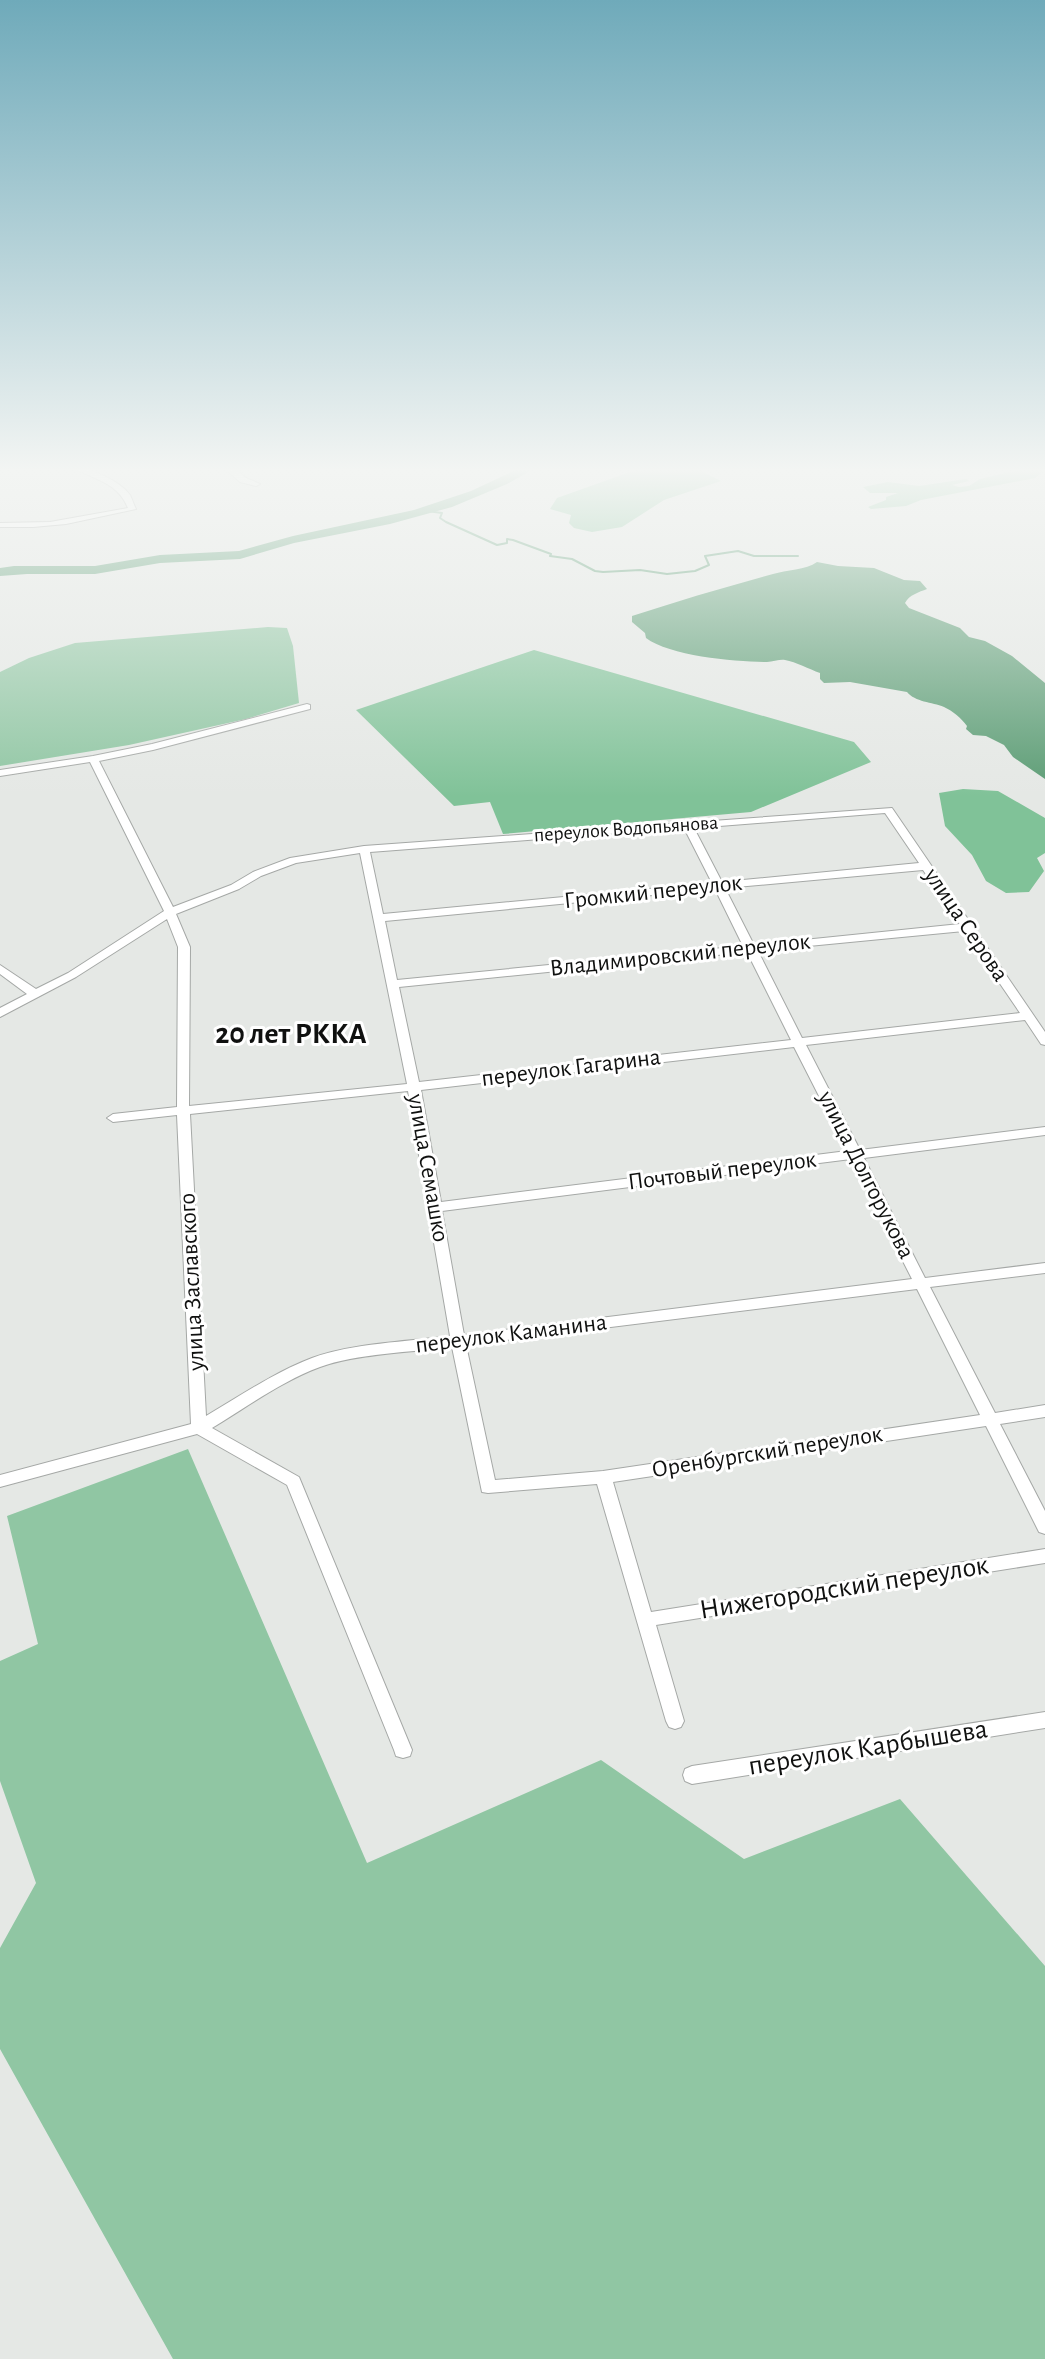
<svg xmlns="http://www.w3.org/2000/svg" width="1045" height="2359" font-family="'Alegreya Sans',sans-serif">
	<rect width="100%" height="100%" fill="#e5e8e5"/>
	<g fill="#90c6a3">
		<polygon points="268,627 287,628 293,646 299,703 246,719 129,745 0,766 0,672 29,658 75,643"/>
		<polygon points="188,1449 367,1863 601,1760 744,1859 900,1799 1045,1966 1045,2359 173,2359 0,2049 0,1948 36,1883 0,1781 0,1661 38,1644 7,1516"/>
	</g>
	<g fill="#80c298">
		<polygon points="1030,467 1045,467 1045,470 1035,478 921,500 906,506 871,509 868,507 886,500 886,497 898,493 870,493 863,487 888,482 919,486 966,479 969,481 952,485 959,487 969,486 980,479"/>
		<polygon points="662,468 699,470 721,481 664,500 622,527 592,532 574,528 569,523 571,515 550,509 557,498 630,472"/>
		<polygon points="534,650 854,742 871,762 751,812 503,834 490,802 454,806 356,710"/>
		<polygon points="963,789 998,791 1045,818 1045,853 1037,858 1044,871 1029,892 1006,893 986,881 972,855 945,826 939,793"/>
	</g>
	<path fill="#5b9c74" d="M817,562L838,566L874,568L904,580L920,581L927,589C919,592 909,595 905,603L909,608L960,628L969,637L985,641L1012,656L1045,683V779L1013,757L1004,745L986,736L973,735L966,729L967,726C961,718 953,711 944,707C932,702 915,702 907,692L850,682L824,683L820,679V673C809,669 796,662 785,660C780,659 773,662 767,662C736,662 670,656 646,638L645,633L632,622V616C678,601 725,587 773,574C786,570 806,570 817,562Z"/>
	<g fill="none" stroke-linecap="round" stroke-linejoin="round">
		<polyline stroke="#5b9c74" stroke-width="2" points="427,511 442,513 440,518 446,522 497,545 507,543 507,539 513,540 551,554 550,556 572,559 595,571 603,572 640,570 667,574 695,571 709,565 705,556 738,551 754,556 798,556"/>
		<polygon fill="#5b9c74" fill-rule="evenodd" points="522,467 537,467 507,484 452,507 390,524 294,543 240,559 160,563 95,574 27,574 0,576 0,568 14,566 95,566 160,555 239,551 293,536 414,510 471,491"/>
		<defs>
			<g id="minor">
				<path d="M72,467C89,467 120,481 130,495C132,499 134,505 136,509L66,524L33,527H0V523L50,522L128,508C117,481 93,480 72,467Z"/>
				<polygon points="223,467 232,467 246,478 260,484 256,486 240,482"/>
				<path d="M307,704L310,705V709L153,750L99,761L173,907L231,885L253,872L290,858L364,846L892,808L1045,1032V1045L1041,1044L1025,1020L806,1045L860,1150L1045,1127V1135L864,1158L925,1278L1045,1263V1273L930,1287L995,1413L1045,1405V1417L1000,1424L1045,1511V1534L1039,1532L986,1426L613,1482L651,1612L1045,1549V1563L656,1625L684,1721L681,1727L675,1729L669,1727L666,1721L597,1484L488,1493L482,1492L452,1347C413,1352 355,1354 320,1367C282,1381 247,1407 212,1428L299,1477L412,1750L410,1756L403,1758L396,1756L394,1750L287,1485L197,1434L0,1487V1475L191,1424L177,1115L113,1122L107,1118L113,1114L177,1107L178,947L167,919L76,977L0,1017V1008L27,994L0,974V965L36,989L68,973L164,911L90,762L0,776V770L93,756L152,744ZM885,813L919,863L722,882L694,828ZM684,828L712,883L383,914L370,852ZM360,853L407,1084L189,1106L190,947L176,914L239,889L261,876L296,863ZM923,870L960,924L754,945L725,888ZM715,889L743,946L397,980L385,921ZM964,931L1020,1013L802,1038L758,951ZM747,952L791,1040L419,1082L399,987ZM794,1047L847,1151L441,1202L421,1090ZM408,1091L450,1336C407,1342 352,1343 312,1358C275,1372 240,1396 206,1416L190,1114ZM851,1159L912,1279L464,1335L442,1211ZM917,1289L980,1415L603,1471L495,1480L466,1345Z"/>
				<polygon points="1045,1712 1045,1728 692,1784 685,1781 683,1775 685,1769 692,1766"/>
			</g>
		</defs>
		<use href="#minor" stroke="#a5a8a6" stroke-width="2"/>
		<use href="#minor" fill="#fff" fill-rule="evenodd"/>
	</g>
	<linearGradient id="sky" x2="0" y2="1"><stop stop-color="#6faaba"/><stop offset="0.59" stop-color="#f3f5f3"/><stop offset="1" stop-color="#f3f5f3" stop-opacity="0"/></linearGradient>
	<rect width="1045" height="797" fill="url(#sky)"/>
	<g text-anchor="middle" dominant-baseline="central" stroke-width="6" stroke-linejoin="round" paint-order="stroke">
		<g font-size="20" fill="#101110" stroke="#fff">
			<text transform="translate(626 829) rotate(-4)">переулок Водопьянова</text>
		</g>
		<g font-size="24" fill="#101110" stroke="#fff">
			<text transform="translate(653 892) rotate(-6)">Громкий переулок</text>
			<text transform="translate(966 925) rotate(56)">улица Серова</text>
			<text transform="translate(680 955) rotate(-6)">Владимировский переулок</text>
			<text transform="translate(571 1068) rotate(-7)">переулок Гагарина</text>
			<text transform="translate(428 1168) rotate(80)">улица Семашко</text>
			<text transform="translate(722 1171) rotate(-7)">Почтовый переулок</text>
			<text transform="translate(866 1175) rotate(63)">улица Долгорукова</text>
			<text transform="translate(192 1282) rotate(-93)">улица Заславского</text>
			<text transform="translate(511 1334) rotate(-7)">переулок Каманина</text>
			<text transform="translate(767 1452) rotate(-9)">Оренбургский переулок</text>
		</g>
		<g font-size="28" fill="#101110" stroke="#fff">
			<text transform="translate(844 1588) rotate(-9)">Нижегородский переулок</text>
			<text transform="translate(868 1748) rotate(-9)">переулок Карбышева</text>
		</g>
		<g font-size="30" font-weight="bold" fill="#101110" stroke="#fff">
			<text x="291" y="1034">20 лет РККА</text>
		</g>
	</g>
</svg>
